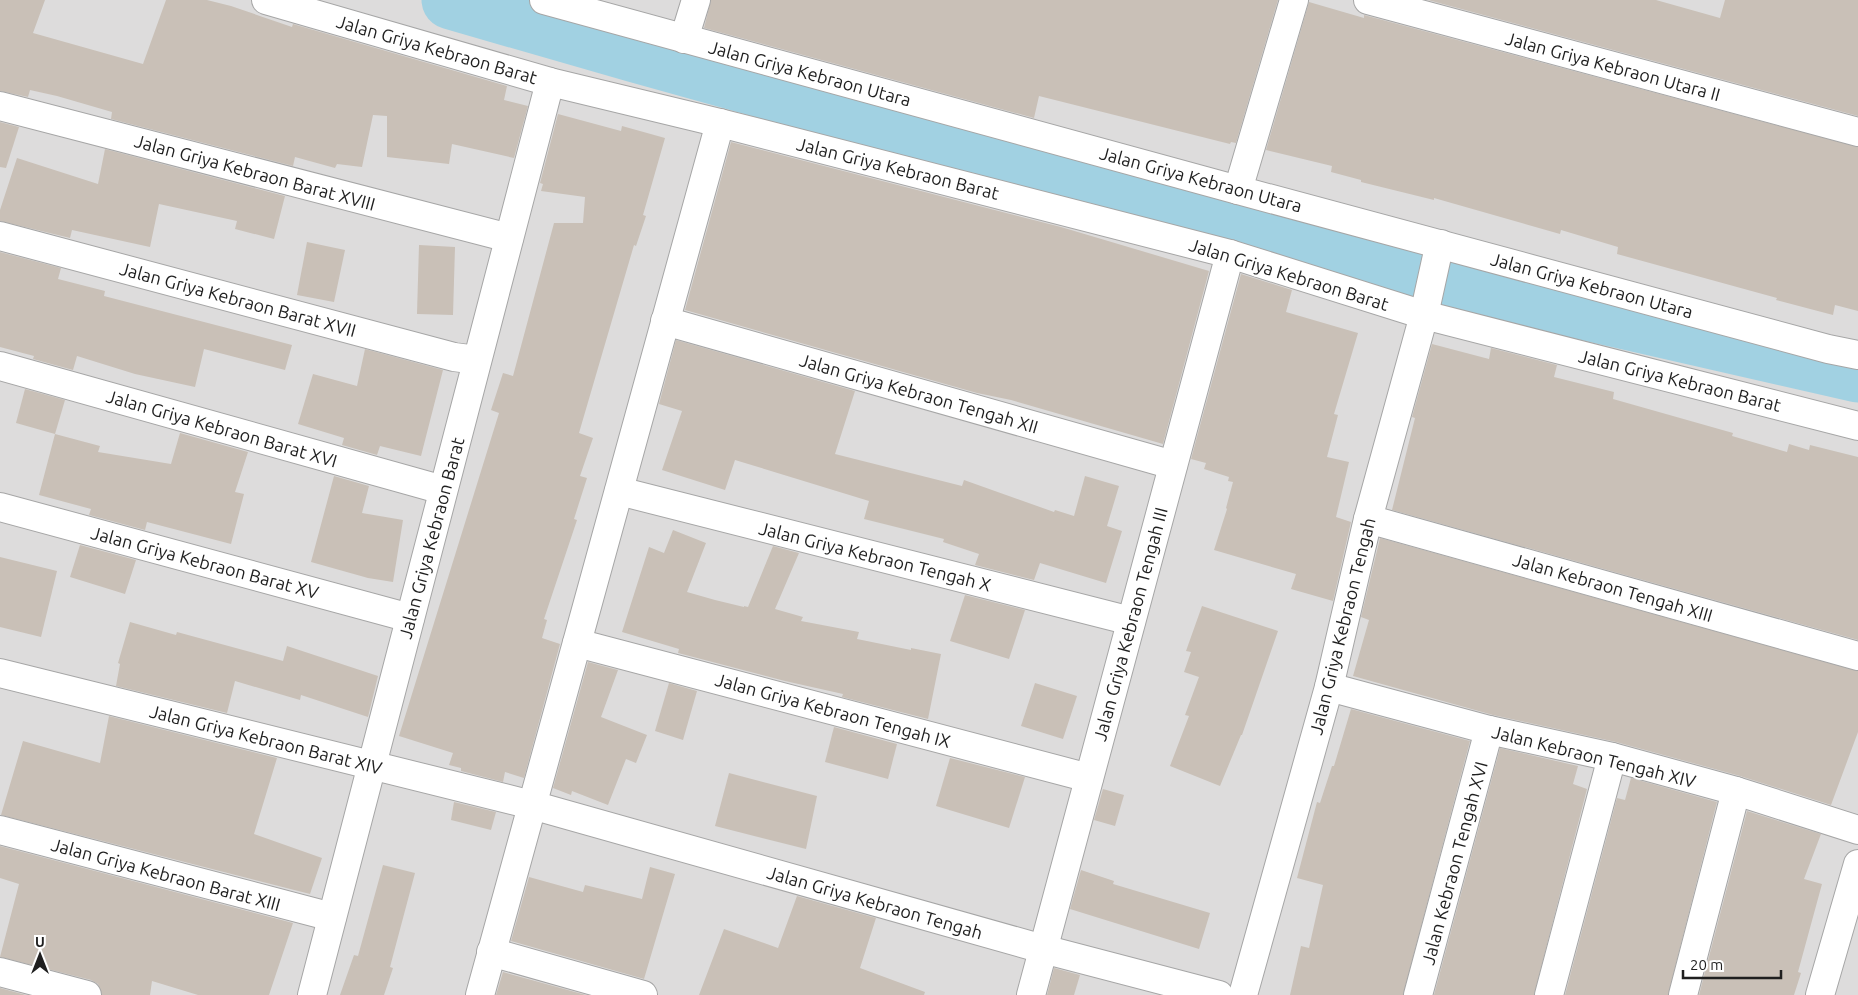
<svg xmlns="http://www.w3.org/2000/svg" width="1858" height="995" font-family="Ubuntu,sans-serif">
<style>
.residential{fill:#dddcdc}
.lines{fill:none;stroke-linecap:round;stroke-linejoin:round}
.river{stroke:#a1d1e2;stroke-width:59}
.building{fill:#c9c0b7}
.minor-casing{stroke:#a6a6a6;stroke-width:30}
.minor{stroke:#fff;stroke-width:28}
.labels{text-anchor:middle;dominant-baseline:central;stroke-width:4;stroke-linejoin:round;paint-order:stroke}
.street-label{font-size:18px;fill:#1f1f1f;stroke:#fff}
</style>
<rect width="100%" height="100%" fill="#f1ede4"/>
<rect class="residential" x="0" y="0" width="1858" height="995"/>
<g class="lines">
<path class="river" d="M451 0 635 53 1459 282 1858 373"/>
</g>
<g class="building">
<path d="M0 0H45L33 33 143 64 166 0H207L231 6 292 27 293 24 507 86 504 100 528 106 514 158 452 144 449 164 387 157V116L373 115 362 167 337 164 335 168 295 157 293 166 111 119 112 112 57 96 30 90 28 97 0 91Z"/>
<path d="M711 0H1278L1236 143 1231 142 1230 144 1039 96 1034 118 704 28Z"/>
<path d="M1428 0H1656L1720 18 1725 0H1858V116Z"/>
<path d="M1309 2 1364 18V15L1858 147V311L1835 305 1833 315 1776 300 1777 298 1617 254 1618 247 1561 230 1560 234 1434 198V200L1361 182V180L1331 172 1332 166 1266 150Z"/>
<path d="M558 114 621 131 622 126 665 138 643 215 646 216 636 246 634 245 579 433 593 438 580 476 587 478 574 519 577 520 544 619 547 620 542 638 560 644 524 778 505 772 503 782 461 771V768L449 765 453 753 399 736 499 413 491 410 503 373 513 376 554 223H583L585 197 541 191 543 184 540 183Z"/>
<path d="M0 122 19 127 6 168 0 167Z"/>
<path d="M731 142 1061 227 1209 271 1163 444 1011 400 977 393 685 310Z"/>
<path d="M105 149 285 196 274 239 235 229 237 221 159 204 150 247 72 230 70 238 0 221V210L17 158 98 184Z"/>
<path d="M307 242 345 250 334 302 297 295Z"/>
<path d="M419 245 455 247 453 315 417 314Z"/>
<path d="M0 252 61 268 58 279 105 291 104 296 292 345 285 370 204 349 195 387 135 374 77 356 73 370 33 359 34 356 0 347Z"/>
<path d="M1241 274 1292 290 1286 312 1358 333 1334 414 1338 415 1327 457 1349 462 1336 517 1351 522 1333 601 1291 589 1296 574 1214 550 1227 509 1226 508 1233 482 1228 481 1229 477 1204 469 1206 463 1191 459Z"/>
<path d="M676 340 855 391 835 454 962 486 964 480 1054 512 1055 510 1074 516 1085 476 1119 486 1107 526 1122 531 1106 583 1040 563 1034 580 975 565 979 554 943 542 944 539 864 519 869 501 735 460 725 490 662 470 682 411 659 404Z"/>
<path d="M1432 344 1489 359 1491 348 1557 365 1554 377 1614 392 1613 399 1733 433 1732 436 1787 452 1789 444 1809 450 1810 445 1858 457V640L1392 510 1415 418 1412 417Z"/>
<path d="M365 349 443 370 421 456 380 446 377 455 342 445 344 438 298 424 313 374 357 386Z"/>
<path d="M25 389 65 400 55 434 16 423Z"/>
<path d="M180 433 248 452 235 492 244 494 231 544 147 522 145 530 89 515 91 509 39 495 55 434 100 446 98 452 171 464Z"/>
<path d="M334 476 369 486 362 513 403 520 393 582 368 578 311 562Z"/>
<path d="M673 530 706 543 687 592 715 600 744 607V606L748 607 773 546 799 553 775 609 803 617 801 621 859 632 857 639 911 650V648L941 654 928 719 842 697 843 694 785 681 678 653 679 649 622 632 649 547 664 553Z"/>
<path d="M1380 538 1858 671V732L1831 805 1740 776 1616 742 1493 715 1353 676 1369 620 1361 617Z"/>
<path d="M80 545 136 560 125 594 70 577Z"/>
<path d="M0 557 57 571 41 637 0 627Z"/>
<path d="M965 595 1025 610 1009 659 950 641Z"/>
<path d="M1202 606 1278 631 1242 735H1241L1220 786 1170 766 1189 716 1185 715 1199 677 1184 672 1191 652 1186 651Z"/>
<path d="M130 622 176 635 177 632 283 661 287 646 378 676 368 717 301 695 300 700 235 681 227 713 116 686 120 664 118 663Z"/>
<path d="M588 662 618 670 601 717 647 735 636 763 626 759 608 805 572 791 571 795 553 788Z"/>
<path d="M669 683 697 691 683 740 655 731Z"/>
<path d="M1035 683 1077 696 1063 739 1021 726Z"/>
<path d="M1351 709 1470 741 1403 995H1290L1301 946 1309 948 1323 885 1297 878 1317 802 1320 803 1332 766H1334Z"/>
<path d="M109 716 277 758 254 834 322 858 310 894 1 815 23 741 100 763Z"/>
<path d="M834 727 897 744 888 779 825 762Z"/>
<path d="M1500 748 1578 766 1573 784 1587 789 1534 995H1434Z"/>
<path d="M950 758 1025 777 1009 828 936 806Z"/>
<path d="M729 773 817 796 806 849 715 826Z"/>
<path d="M1631 778 1717 802 1668 995H1565L1617 798 1625 800Z"/>
<path d="M1103 789 1124 795 1115 826 1094 820Z"/>
<path d="M454 802 496 812 491 830 451 820Z"/>
<path d="M1747 811 1821 834 1804 879 1822 884 1798 972 1801 973 1794 995H1699Z"/>
<path d="M0 846 293 923 269 995H198L152 981 150 995H102L98 984 91 980 0 957 19 884 0 878Z"/>
<path d="M383 865 415 873 390 967 393 968 384 995H340L354 955 358 956Z"/>
<path d="M650 867 675 874 644 979 511 941 529 877 583 892 585 885 642 899Z"/>
<path d="M1081 870 1114 881 1113 884 1210 913 1199 949 1070 909Z"/>
<path d="M797 896 876 918 860 968 925 992 924 995H699L724 929 778 948Z"/>
<path d="M1054 968 1080 975 1074 995H1047Z"/>
<path d="M503 972 586 995H496Z"/>
<path d="M0 988 26 995H0Z"/>
</g>
<g class="lines">
<g class="minor-casing">
<g id="minor">
<path d="M266 0 550 82 720 123 1230 254 1424 315 1858 426"/>
<path d="M544 0 1238 190 1828 349 1858 355"/>
<path d="M1368 0 1858 132"/>
<path d="M684 39 696 0"/>
<path d="M0 106 509 238"/>
<path d="M1238 190 1294 0"/>
<path d="M0 236 454 357 477 360"/>
<path d="M665 321 1173 465"/>
<path d="M0 366 443 490"/>
<path d="M619 491 1131 621"/>
<path d="M0 507 410 618"/>
<path d="M1368 519 1858 656"/>
<path d="M577 643 1089 778"/>
<path d="M0 673 532 805 1043 949 1219 995"/>
<path d="M1329 687 1489 730 1612 757 1736 791 1858 830"/>
<path d="M0 830 332 917"/>
<path d="M491 952 643 995"/>
<path d="M0 972 87 995"/>
<path d="M312 995 550 82"/>
<path d="M480 995 720 123"/>
<path d="M1031 995 1230 254"/>
<path d="M1243 995 1329 687 1368 519 1424 315 1437 256 1441 244"/>
<path d="M1418 995 1489 730"/>
<path d="M1549 995 1612 757"/>
<path d="M1683 995 1736 791"/>
<path d="M1820 995 1858 864"/>
</g>
</g>
<use href="#minor" class="minor"/>
</g>
<g class="labels">
<g class="street-label">
<text transform="translate(437 49) rotate(16)">Jalan Griya Kebraon Barat</text>
<text transform="translate(1613 66) rotate(15)">Jalan Griya Kebraon Utara II</text>
<text transform="translate(810 73) rotate(15)">Jalan Griya Kebraon Utara</text>
<text transform="translate(898 168) rotate(14)">Jalan Griya Kebraon Barat</text>
<text transform="translate(255 172) rotate(15)">Jalan Griya Kebraon Barat XVIII</text>
<text transform="translate(1201 179) rotate(15)">Jalan Griya Kebraon Utara</text>
<text transform="translate(1289 274) rotate(17)">Jalan Griya Kebraon Barat</text>
<text transform="translate(1592 285) rotate(15)">Jalan Griya Kebraon Utara</text>
<text transform="translate(238 299) rotate(15)">Jalan Griya Kebraon Barat XVII</text>
<text transform="translate(1680 380) rotate(14)">Jalan Griya Kebraon Barat</text>
<text transform="translate(919 393) rotate(16)">Jalan Griya Kebraon Tengah XII</text>
<text transform="translate(222 428) rotate(16)">Jalan Griya Kebraon Barat XVI</text>
<text transform="translate(431 538) rotate(-75)">Jalan Griya Kebraon Barat</text>
<text transform="translate(875 556) rotate(14)">Jalan Griya Kebraon Tengah X</text>
<text transform="translate(205 562) rotate(15)">Jalan Griya Kebraon Barat XV</text>
<text transform="translate(1613 587) rotate(16)">Jalan Kebraon Tengah XIII</text>
<text transform="translate(1130 624) rotate(-75)">Jalan Griya Kebraon Tengah III</text>
<text transform="translate(1342 626) rotate(-76)">Jalan Griya Kebraon Tengah</text>
<text transform="translate(833 710) rotate(15)">Jalan Griya Kebraon Tengah IX</text>
<text transform="translate(266 739) rotate(14)">Jalan Griya Kebraon Barat XIV</text>
<text transform="translate(1594 756) rotate(14)">Jalan Kebraon Tengah XIV</text>
<text transform="translate(1454 863) rotate(-75)">Jalan Kebraon Tengah XVI</text>
<text transform="translate(166 874) rotate(15)">Jalan Griya Kebraon Barat XIII</text>
<text transform="translate(875 902) rotate(16)">Jalan Griya Kebraon Tengah</text>
</g>
</g>
<g transform="translate(40 955)" stroke="#ffffff" stroke-width="4" paint-order="stroke">
<path d="M0-4L9 19L0 12L-9 19Z" fill="#1f1f1f"/>
<text y="-8" font-size="14" font-weight="bold" text-anchor="middle" fill="#1f1f1f">U</text>
</g>
<path d="M1683 970v8h98v-8" fill="none" stroke="#1f1f1f" stroke-width="2.5"/>
<text x="1690" y="970" font-size="15" fill="#1f1f1f" stroke="#ffffff" stroke-width="4" paint-order="stroke">20 m</text>
</svg>
